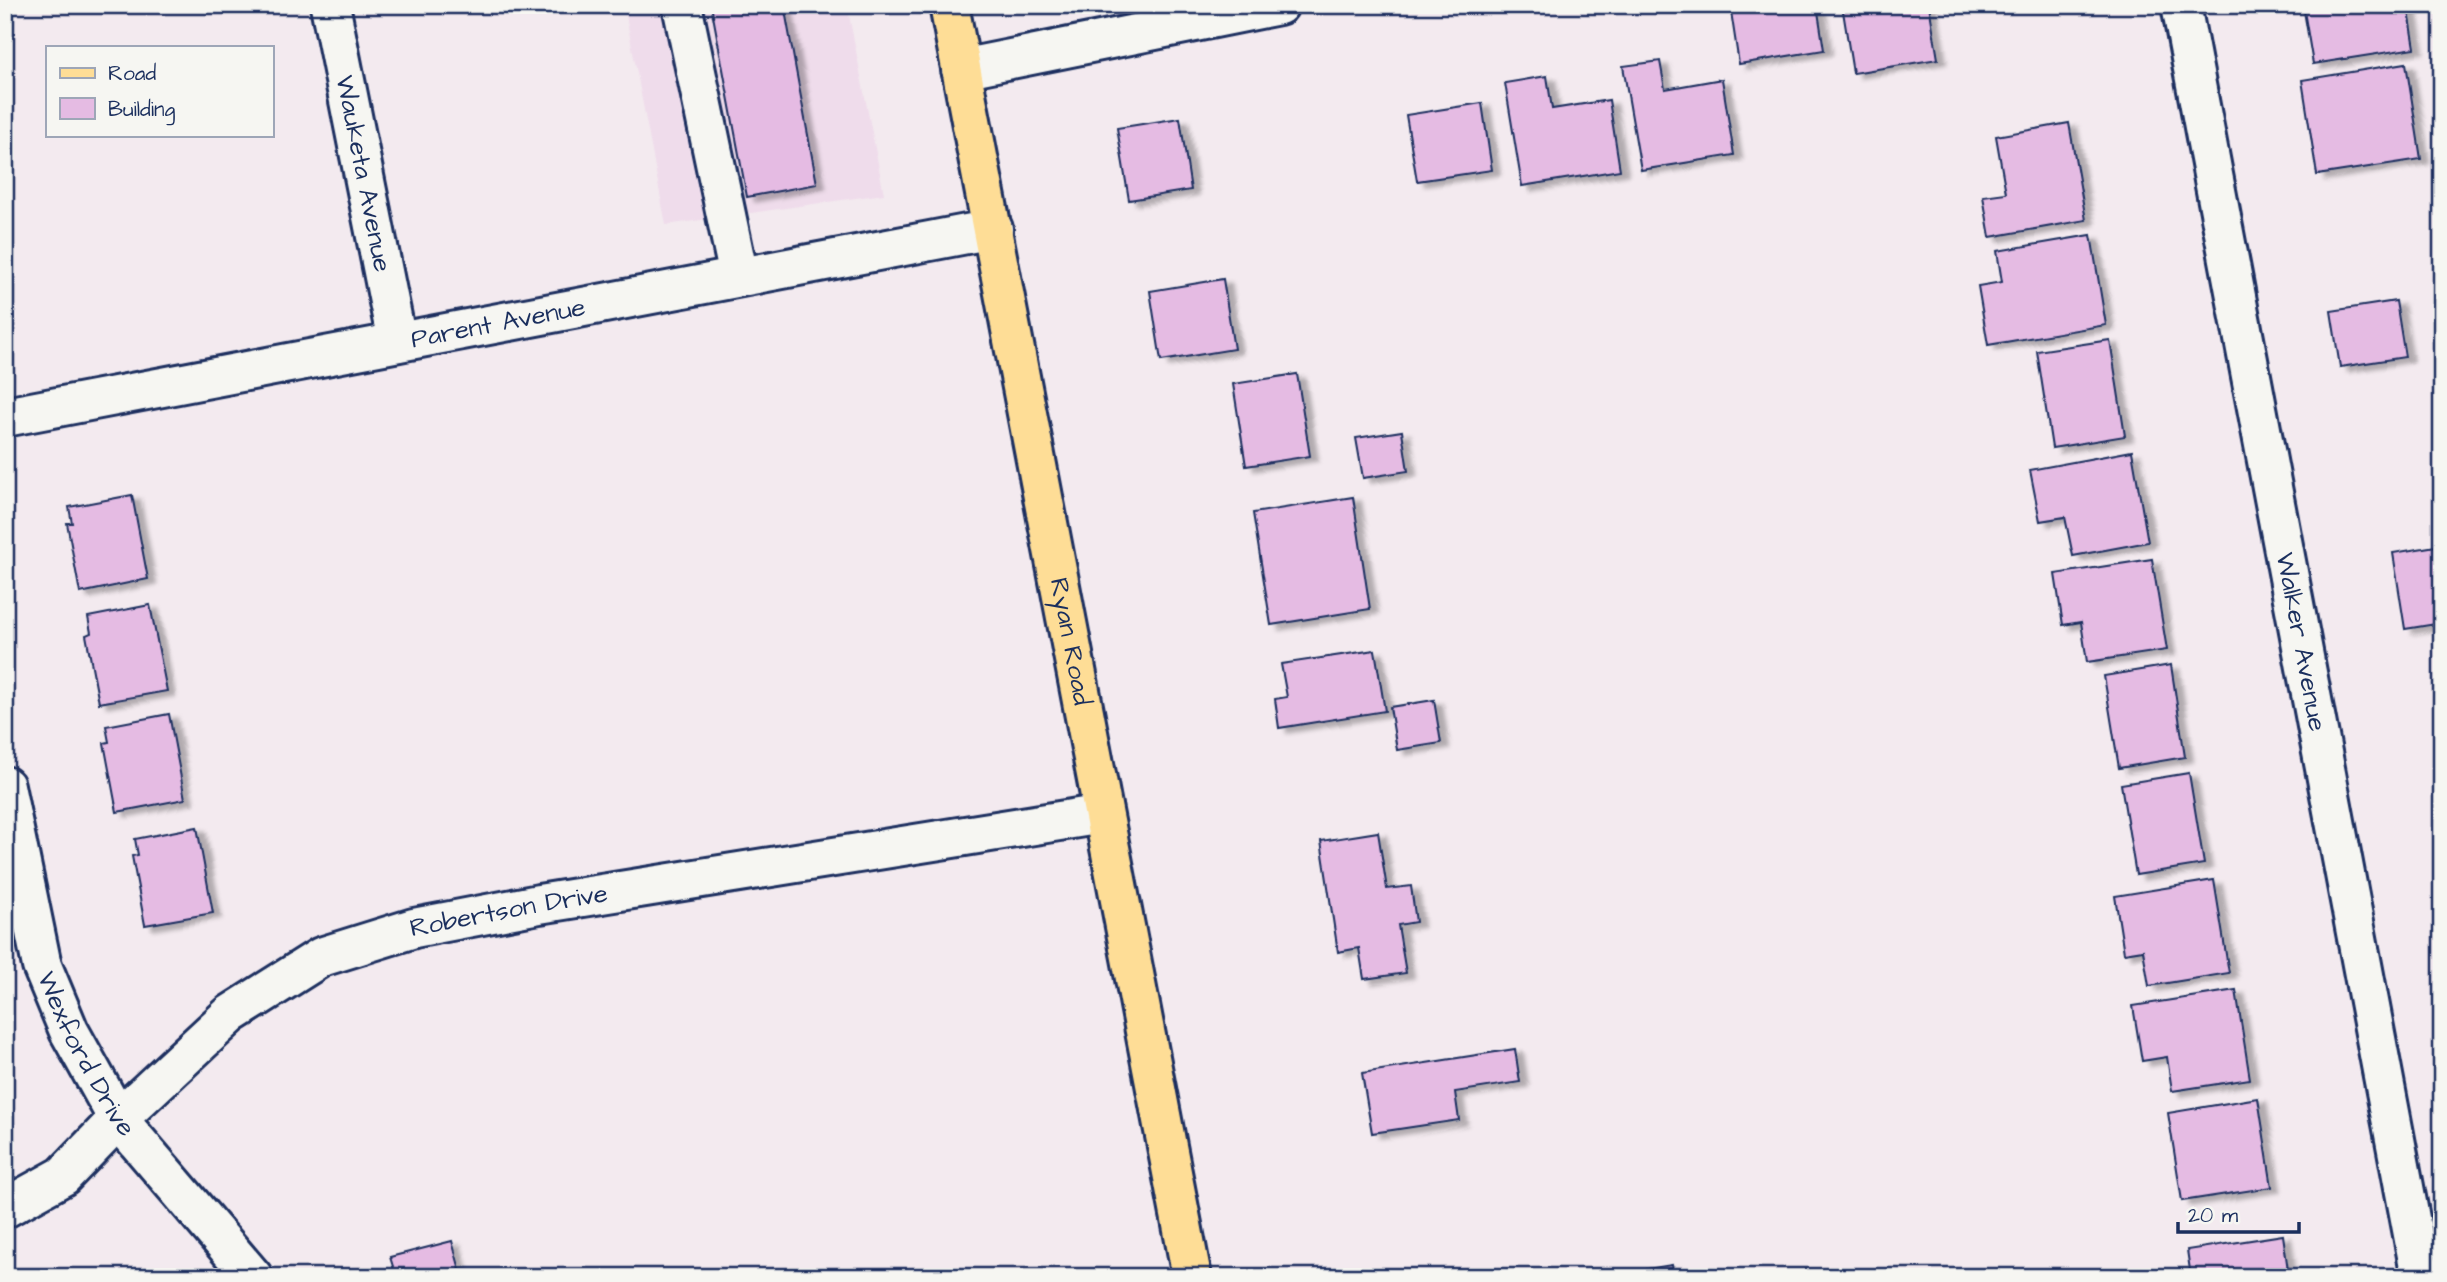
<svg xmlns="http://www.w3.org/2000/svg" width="2447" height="1282" font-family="'Architects Daughter',sans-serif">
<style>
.built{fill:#efdceb}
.building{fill:#e5bbe3;stroke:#1b2f5e;stroke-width:2;filter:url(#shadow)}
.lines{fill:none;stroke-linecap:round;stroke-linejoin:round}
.minor-casing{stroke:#1b2f5e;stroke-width:44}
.major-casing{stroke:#1b2f5e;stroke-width:44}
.minor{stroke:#f6f6f2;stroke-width:38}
.major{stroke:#fedd96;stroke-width:38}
.labels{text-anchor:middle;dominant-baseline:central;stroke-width:5;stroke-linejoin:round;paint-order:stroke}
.street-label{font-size:26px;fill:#1b2f5e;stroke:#f6f6f2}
</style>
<defs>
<filter id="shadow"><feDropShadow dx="8" dy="4.5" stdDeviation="2" flood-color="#0004"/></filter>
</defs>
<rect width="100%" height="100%" fill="#f3eaef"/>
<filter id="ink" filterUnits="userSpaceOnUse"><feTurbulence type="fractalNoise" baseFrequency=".0143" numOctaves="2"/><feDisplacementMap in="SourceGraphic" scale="14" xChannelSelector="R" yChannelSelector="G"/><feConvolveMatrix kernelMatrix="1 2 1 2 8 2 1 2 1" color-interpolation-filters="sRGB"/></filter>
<g filter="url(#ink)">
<path class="built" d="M624 5H847L884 194 666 225Z"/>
<g class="building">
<path d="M711 5H784L817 184 747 197Z"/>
<path d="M1730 5H1817L1824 50 1739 64Z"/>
<path d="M1842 5H1929L1938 59 1853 73Z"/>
<path d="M2303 5H2408L2415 48 2313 64Z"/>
<path d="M1660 61 1665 89 1722 79 1734 155 1641 170 1623 66Z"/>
<path d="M2406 63 2421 159 2317 175 2302 80Z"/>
<path d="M1547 76 1552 109 1609 100 1620 170 1522 186 1505 83Z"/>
<path d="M1482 103 1492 170 1417 181 1406 115Z"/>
<path d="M1180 118 1191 190 1129 200 1117 128Z"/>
<path d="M2069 123 2086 220 1990 237 1983 196 2006 193 1996 136Z"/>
<path d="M2091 235 2106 325 1988 345 1978 286 2002 282 1997 251Z"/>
<path d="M1223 279 1234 349 1161 361 1150 291Z"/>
<path d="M2396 301 2405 357 2340 367 2331 311Z"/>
<path d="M2110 340 2125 436 2052 448 2037 351Z"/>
<path d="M1297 374 1310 456 1246 466 1233 384Z"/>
<path d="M1402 431 1408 471 1363 478 1356 438Z"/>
<path d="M2132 451 2148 542 2073 556 2065 517 2040 521 2030 470Z"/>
<path d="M132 495 148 579 80 593 67 523H72L69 507Z"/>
<path d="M1353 497 1370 609 1271 625 1253 513Z"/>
<path d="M2442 545V623L2405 629 2393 553Z"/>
<path d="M2152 559 2167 650 2087 662 2081 622 2063 625 2055 574Z"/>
<path d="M150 605 167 691 99 703 86 635 91 633 88 617Z"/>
<path d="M1375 650 1385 711 1279 728 1275 699 1287 697 1281 664Z"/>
<path d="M2171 665 2185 757 2119 768 2104 676Z"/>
<path d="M1434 700 1441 743 1397 750 1390 707Z"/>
<path d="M169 714 185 799 117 812 104 743 109 742 106 726Z"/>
<path d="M2189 773 2204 864 2136 875 2121 784Z"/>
<path d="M197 827 213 913 145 925 132 856 138 855 135 839Z"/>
<path d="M1378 832 1387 889 1411 886 1416 922 1398 925 1406 973 1364 979 1359 948 1338 952 1321 841Z"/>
<path d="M2214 880 2229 973 2149 986 2143 950 2124 953 2115 896Z"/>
<path d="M2236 990 2250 1079 2172 1091 2167 1057 2142 1061 2133 1006Z"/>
<path d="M1515 1049 1520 1082 1455 1092 1459 1120 1372 1133 1362 1073Z"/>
<path d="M2258 1098 2272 1187 2182 1201 2168 1113Z"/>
<path d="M2283 1235 2289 1277H2191L2187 1250Z"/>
<path d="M452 1241 462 1277H390V1274L395 1273 390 1257Z"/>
<path d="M1672 1265 1674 1277H1648L1647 1269Z"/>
</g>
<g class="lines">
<g class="minor-casing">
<g id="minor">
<path id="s1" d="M330 5 397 342"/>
<path d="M682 5 739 277"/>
<path id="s2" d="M2181 5 2421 1277"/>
<path d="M961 69 1279 5"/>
<path id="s3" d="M5 417 993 229"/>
<path id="s4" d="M5 786 42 966 69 1031 118 1119 253 1277"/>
<path id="s5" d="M5 1208 63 1176 118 1119 231 1014 321 957 414 928 539 904 1103 814"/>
</g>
</g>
<g class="major-casing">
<g id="major">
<path id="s6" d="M949 5 1192 1277"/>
</g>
</g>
<use href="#minor" class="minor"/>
<use href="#major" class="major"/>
</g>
</g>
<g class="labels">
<g class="street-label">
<text stroke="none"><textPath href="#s1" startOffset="172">Wauketa Avenue</textPath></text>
<text stroke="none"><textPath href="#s3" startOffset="502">Parent Avenue</textPath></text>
<text stroke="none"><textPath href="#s6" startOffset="648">Ryan Road</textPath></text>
<text stroke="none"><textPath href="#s2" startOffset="648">Walker Avenue</textPath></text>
<text stroke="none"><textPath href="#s5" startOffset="600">Robertson Drive</textPath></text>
<text stroke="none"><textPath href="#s4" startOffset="282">Wexford Drive</textPath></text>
</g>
</g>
<rect width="2447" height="1282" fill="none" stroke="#f6f6f2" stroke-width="28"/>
<rect x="14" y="14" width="2419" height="1254" fill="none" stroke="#1b2f5e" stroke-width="2.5" filter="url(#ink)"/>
<rect x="46" y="46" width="228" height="91" fill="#f6f6f2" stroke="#9ea6b7" stroke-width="2"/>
<rect x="60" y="68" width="35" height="10" fill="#fedd96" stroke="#9ea6b7" stroke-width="2"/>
<text x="108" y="80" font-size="21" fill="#1b2f5e">Road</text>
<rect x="60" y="98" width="35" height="21" fill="#e5bbe3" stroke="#9ea6b7" stroke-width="2"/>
<text x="108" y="116" font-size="21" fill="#1b2f5e">Building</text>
<path d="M2178 1222v10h121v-10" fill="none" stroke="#1b2f5e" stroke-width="3.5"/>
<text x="2188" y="1222" font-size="21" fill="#1b2f5e" stroke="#f6f6f2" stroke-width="5" paint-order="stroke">20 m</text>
</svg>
